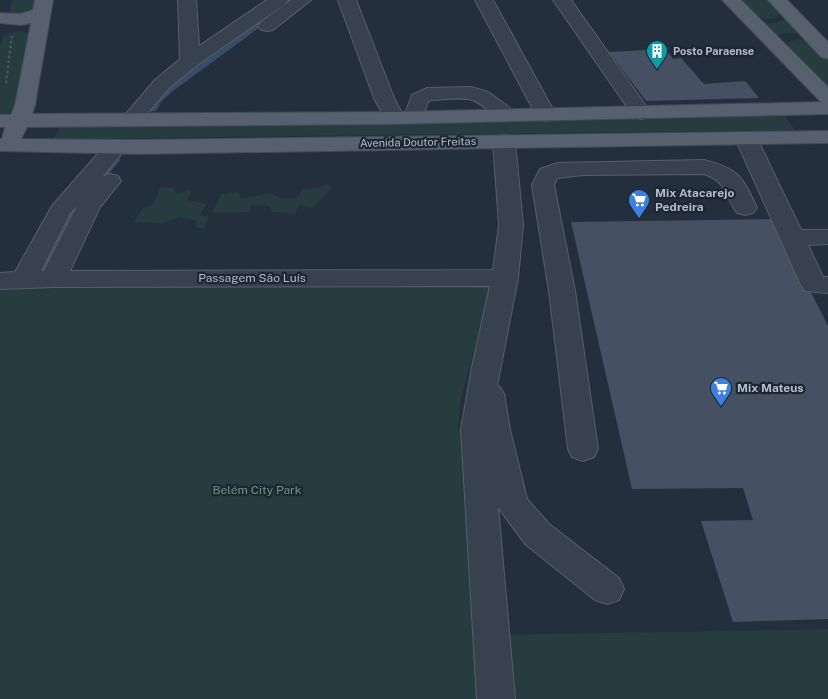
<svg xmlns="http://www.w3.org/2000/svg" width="828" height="699" font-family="'Public Sans',sans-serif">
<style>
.green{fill:#263c3f}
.water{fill:#394c67}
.building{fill:#455162}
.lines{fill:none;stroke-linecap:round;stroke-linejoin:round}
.minor-casing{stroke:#565f6c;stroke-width:2}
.major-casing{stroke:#414a57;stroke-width:2}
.path{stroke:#44595c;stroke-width:2.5;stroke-dasharray:2.5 2.5;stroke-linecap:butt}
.minor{fill:#38414e;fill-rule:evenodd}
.major{fill:#56606e;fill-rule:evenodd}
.labels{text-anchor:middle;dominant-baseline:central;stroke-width:4.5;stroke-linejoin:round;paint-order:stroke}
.far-poi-label{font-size:11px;font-weight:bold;fill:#b4bcc9;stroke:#1d2633;text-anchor:start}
.far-street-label{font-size:11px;fill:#b4bcc9;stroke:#1d2633}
.poi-label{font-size:12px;font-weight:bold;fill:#b4bcc9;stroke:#1d2633;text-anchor:start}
.street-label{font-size:12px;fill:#b4bcc9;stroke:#1d2633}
.park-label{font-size:12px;fill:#6b9a76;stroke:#1d2633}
</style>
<rect width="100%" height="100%" fill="#242f3e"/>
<g class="green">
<path d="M12 0H39L35 13 12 16 10 12Z"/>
<path d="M735 0H770L779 9 780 15C763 26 747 10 735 0Z"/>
<path d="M788 17 800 34 782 33 774 40 755 20C767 23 778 26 788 17Z"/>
<path d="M20 31 35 35 13 115 0 116V50L2 38 8 34Z"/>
<path d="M798 39 807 41 828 59V88L786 46 789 42Z"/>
<path d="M782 112 795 130 53 139 62 124Z"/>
<path d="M327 184 332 188 312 208 299 205 295 214 272 212 270 206 252 205 249 212 212 213 221 194 239 192 240 199 270 193 280 198H297L303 189 317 188Z"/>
<path d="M161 187 174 188 177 193 191 190 188 200 206 204 200 215 209 217 204 229 196 227V221L180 217 160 224 147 222 133 223 143 208 153 204Z"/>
<path d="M493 278 460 403 458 429H486L501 635 828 629V699H0V284Z"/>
</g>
<g class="water">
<path d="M286 0H297L173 91 161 102 156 111 143 112 159 92Z"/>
<path d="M112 158 121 159 76 214 51 275H38L65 214Z"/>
</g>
<g class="building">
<path d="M666 49 673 59 681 58 704 84 745 81 759 98 646 101 609 52Z"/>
<path d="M774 219 828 326V619L733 622 701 521 753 520 743 488 632 489 571 222Z"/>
</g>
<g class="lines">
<g class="minor-casing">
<g id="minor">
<path d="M178 0H196L199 46 267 0H288L285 4 197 65 169 88 139 123 132 125 125 123 122 119 125 115 155 80 180 59Z"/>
<path d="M291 0H311L273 30 267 31 261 30 258 26 261 22Z"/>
<path d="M338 0H356L394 98 404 117 412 95 427 88 471 87 478 89 488 92 514 111 517 115 514 119C495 124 488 105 472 100 461 96 443 100 431 100L428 102 421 121 414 123 407 121 404 118 401 122 394 124 387 122 374 98Z"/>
<path d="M475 0H493L556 115 553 119 546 121 539 119 536 115Z"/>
<path d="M553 0H571L651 113 648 117 641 119 634 117Z"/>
<path d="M746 132 754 133 757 138 801 230H828V244L808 245 823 277H828V293L805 291 801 285 735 138 738 133Z"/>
<path d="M504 135 512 136 515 141 523 225 518 278 497 386 500 387 504 394 510 430 527 499 549 524 619 578 624 589 619 600 607 604 595 600 525 544 498 507 515 699H477L461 429 472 367 490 286 53 287 0 289V273L15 272 52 206 109 141 117 140 125 141 128 146 103 176 110 174 118 176 121 181 100 207 70 271 493 270 499 225 493 141 496 136ZM77 206 44 271H41L70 213Z"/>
<path d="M704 160C739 169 742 176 757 208L753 213 745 215 737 213C725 195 727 182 704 174L583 175 557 178 554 185 575 291 598 449 594 457 583 461 572 457 568 449 549 291 532 185 540 169 558 163Z"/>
</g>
</g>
<g class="major-casing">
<g id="major">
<path d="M35 0H53L35 105 32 114 394 112 821 102 722 0H741L828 87V114L394 124 27 127 21 139 138 140 828 131V143L138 154 0 151V139H2L5 127H0V115H11L15 105 31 23 21 25 0 23V13L20 14 33 10Z"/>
<path d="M768 0H787L828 42V59L821 57Z"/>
</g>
</g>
<path class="path" d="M6 83 12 35"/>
<use href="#minor" class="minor"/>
<use href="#major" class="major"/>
</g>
<defs>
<g id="building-pin" transform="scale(1.125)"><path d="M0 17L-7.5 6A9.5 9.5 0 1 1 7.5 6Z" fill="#0f9aa8" stroke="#1d2633"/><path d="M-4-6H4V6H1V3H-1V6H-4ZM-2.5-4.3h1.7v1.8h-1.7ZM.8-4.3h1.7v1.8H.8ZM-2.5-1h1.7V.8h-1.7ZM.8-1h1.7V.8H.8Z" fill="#fff"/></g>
<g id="supermarket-pin" transform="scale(1.125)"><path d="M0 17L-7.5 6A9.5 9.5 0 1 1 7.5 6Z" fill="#3f7fe0" stroke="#1d2633"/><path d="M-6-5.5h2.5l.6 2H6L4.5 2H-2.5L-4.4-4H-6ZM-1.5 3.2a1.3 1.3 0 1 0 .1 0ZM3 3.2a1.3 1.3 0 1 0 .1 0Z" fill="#fff"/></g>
</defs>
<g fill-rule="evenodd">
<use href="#building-pin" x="657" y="51"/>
<use href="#supermarket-pin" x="639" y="200"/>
<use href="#supermarket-pin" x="721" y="388"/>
</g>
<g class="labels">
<g class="far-poi-label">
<text x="673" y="51">Posto Paraense</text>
</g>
<g class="far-street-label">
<text transform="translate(418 142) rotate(-1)">Avenida Doutor Freitas</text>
</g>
<g class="poi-label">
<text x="655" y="193">Mix Atacarejo<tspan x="655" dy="14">Pedreira</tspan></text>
<text x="737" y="388">Mix Mateus</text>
</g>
<g class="street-label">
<text x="252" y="278">Passagem São Luís</text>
</g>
<g class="park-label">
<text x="257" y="490">Belém City Park</text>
</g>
</g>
</svg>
